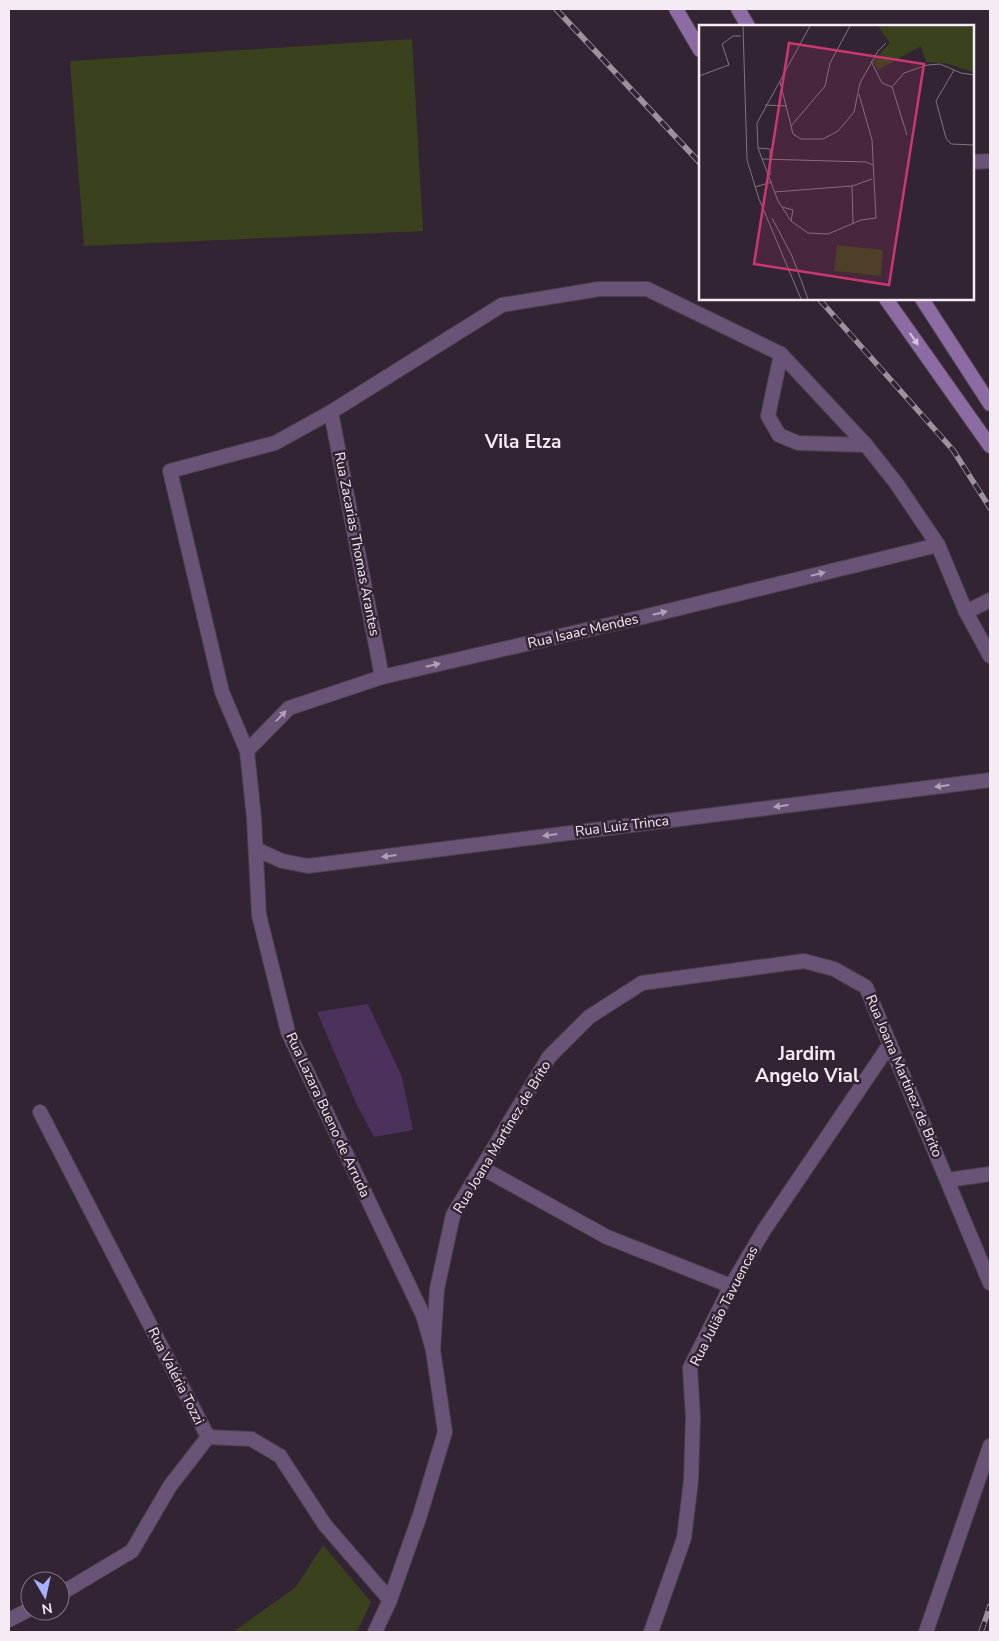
<svg xmlns="http://www.w3.org/2000/svg" width="999" height="1641" font-family="'Nunito Sans',sans-serif">
<style>
.green{fill:#39421c}
.building{fill:#4b315b}
.lines{fill:none;stroke-linecap:round;stroke-linejoin:round}
.service-casing{stroke:#4d404d;stroke-width:16}
.minor-casing{stroke:#4d404d;stroke-width:16}
.secondary-casing{stroke:#4d404d;stroke-width:16}
.service{stroke:#695477;stroke-width:14}
.minor{stroke:#695477;stroke-width:14}
.secondary{stroke:#8d6ba3;stroke-width:14}
.rail-casing{stroke:#9e929e;stroke-width:5.5}
.rail{stroke:#322432;stroke-width:4;stroke-dasharray:11;stroke-linecap:butt}
.oneway{fill:#d6c5dc}
.oneway2{fill:#afa0b6}
.labels{text-anchor:middle;dominant-baseline:central;stroke-width:5;stroke-linejoin:round;paint-order:stroke}
.street-label{font-size:14px;fill:#f5ebf5;stroke:#322432}
.district-label{font-size:19px;font-weight:bold;fill:#f5ebf5;stroke:#322432}
.inset-road{fill:none;stroke:#807480;stroke-width:1}
.view{fill:#ca3872;fill-opacity:0.15;stroke:#ca3872;stroke-width:2.5}
.inset-edge{fill:none;stroke:#f5ebf5;stroke-width:2.5}
</style>
<rect width="100%" height="100%" fill="#322432"/>
<g class="green">
<path d="M412 39 423 231 84 246 70 61Z"/>
<path d="M323 1545 371 1602 357 1632H233L296 1587Z"/>
</g>
<path class="building" d="M368 1004 402 1077 413 1130 374 1137 356 1103 317 1012Z"/>
<g class="lines">
<g class="service-casing">
<g id="service">
<path d="M973 162 990 161"/>
<path d="M482 1168 607 1237 731 1286"/>
</g>
</g>
<g class="minor-casing">
<g id="minor">
<path d="M781 354 768 416 779 435 798 443 866 445"/>
<path d="M331 412 382 677"/>
<path d="M966 612 990 600"/>
<path d="M247 751 289 708 382 677 647 616 938 545"/>
<path d="M256 849 282 861 308 866 990 780"/>
<path d="M40 1112 208 1437"/>
<path d="M947 1180 990 1174"/>
<path d="M433 1350 423 1315 288 1032 259 915 254 818 247 751 222 692 170 471 275 443 331 412 502 305 599 289H647L781 354 866 445 896 483 938 545 966 612 990 656"/>
<path d="M208 1437 251 1439 280 1456 325 1525 390 1600"/>
<path d="M60 1594 132 1551 170 1486 208 1437"/>
<path d="M9 1620 30 1609"/>
<path d="M375 1632 390 1600 420 1515 445 1432 433 1350 437 1289 453 1215 549 1057 589 1017 642 983 804 961 834 969 866 987 990 1283"/>
<path d="M651 1632 684 1538 691 1481 693 1417 690 1368 731 1286 764 1230 890 1044"/>
<path d="M926 1632 990 1446"/>
</g>
</g>
<g class="secondary-casing">
<g id="secondary">
<path d="M676 9 700 50"/>
<path d="M738 9 748 26"/>
<path d="M886 299 990 446"/>
<path d="M922 299 990 404"/>
</g>
</g>
<use href="#service" class="service"/>
<use href="#minor" class="minor"/>
<use href="#secondary" class="secondary"/>
<g class="rail-casing">
<g id="rail">
<path d="M556 9 700 163"/>
<path d="M819 299 953 450 990 508"/>
<path d="M981 1632 990 1606"/>
</g>
</g>
<use href="#rail" class="rail"/>
</g>
<defs><path id="oneway-solid" d="M-6-.8H1V-3.2L6.5 0L1 3.2V.8H-6Z" transform="scale(1.25)"/></defs>
<use class="oneway" href="#oneway-solid" transform="translate(914 339) rotate(55)"/>
<g class="oneway2">
<use href="#oneway-solid" transform="translate(818 574) rotate(-14)"/>
<use href="#oneway-solid" transform="translate(660 613) rotate(-14)"/>
<use href="#oneway-solid" transform="translate(433 665) rotate(-13)"/>
<use href="#oneway-solid" transform="translate(281 716) rotate(-46)"/>
<use href="#oneway-solid" transform="translate(942 786) rotate(173)"/>
<use href="#oneway-solid" transform="translate(781 806) rotate(173)"/>
<use href="#oneway-solid" transform="translate(550 835) rotate(173)"/>
<use href="#oneway-solid" transform="translate(389 856) rotate(173)"/>
</g>
<g class="labels">
<g class="street-label">
<text transform="translate(357 544) rotate(79)">Rua Zacarias Thomas Arantes</text>
<text transform="translate(583 631) rotate(-13)">Rua Isaac Mendes</text>
<text transform="translate(622 826) rotate(-7)">Rua Luiz Trinca</text>
<text transform="translate(904 1076) rotate(67)">Rua Joana Martinez de Brito</text>
<text transform="translate(328 1115) rotate(65)">Rua Lazara Bueno de Arruda</text>
<text transform="translate(502 1137) rotate(-59)">Rua Joana Martinez de Brito</text>
<text transform="translate(724 1306) rotate(-63)">Rua Julião Tavuencas</text>
<text transform="translate(176 1376) rotate(63)">Rua Valéria Tozzi</text>
</g>
<g class="district-label">
<text x="523" y="442">Vila Elza</text>
<text x="807" y="1054">Jardim<tspan x="807" dy="22">Angelo Vial</tspan></text>
</g>
</g>
<g transform="translate(699 25)">
<rect width="275" height="275" fill="#322432"/>
<path d="M179 1H275V47L246 38 227 37 222 21 179 45 174 36 191 18ZM138 220 184 225 182 251 135 246Z" fill="#39421c"/>
<path class="inset-road" d="M44 1 48 135 60 174 102 274M111 1 58 98 59 123 79 176 92 196 109 208 129 209 162 195 177 193 173 115 160 69M172 36 183 58 193 62M255 45 237 76 247 113 252 119 275 120M0 51 30 40 23 19 34 11H42M81 57 94 109 102 114H124L139 106 155 87 161 58 179 26 187 18M193 62 205 48 228 40 241 39 262 48 275 50M193 62 208 110M66 80 88 81M92 101 126 61 131 38 151 1M59 123 71 124V150M63 134 167 137 174 140M153 161 154 198M56 162 73 157M75 167 153 161 173 154M83 182 94 185 92 196M73 193 93 231 109 274"/>
<path class="view" d="M90 18 225 39 190 260 55 239Z"/>
<rect width="275" height="275" class="inset-edge"/>
</g>
<rect width="999" height="1641" fill="none" stroke="#f5ebf5" stroke-width="20"/>
<g transform="translate(45 1596) rotate(171)"><circle r="24" fill="#322432" stroke="#807480"/>
<path d="M0-4L9 19L0 12L-9 19Z" fill="#a8b0fc"/>
<text y="-8" font-size="14" font-weight="bold" text-anchor="middle" fill="#f5ebf5">N</text>
</g>
</svg>
